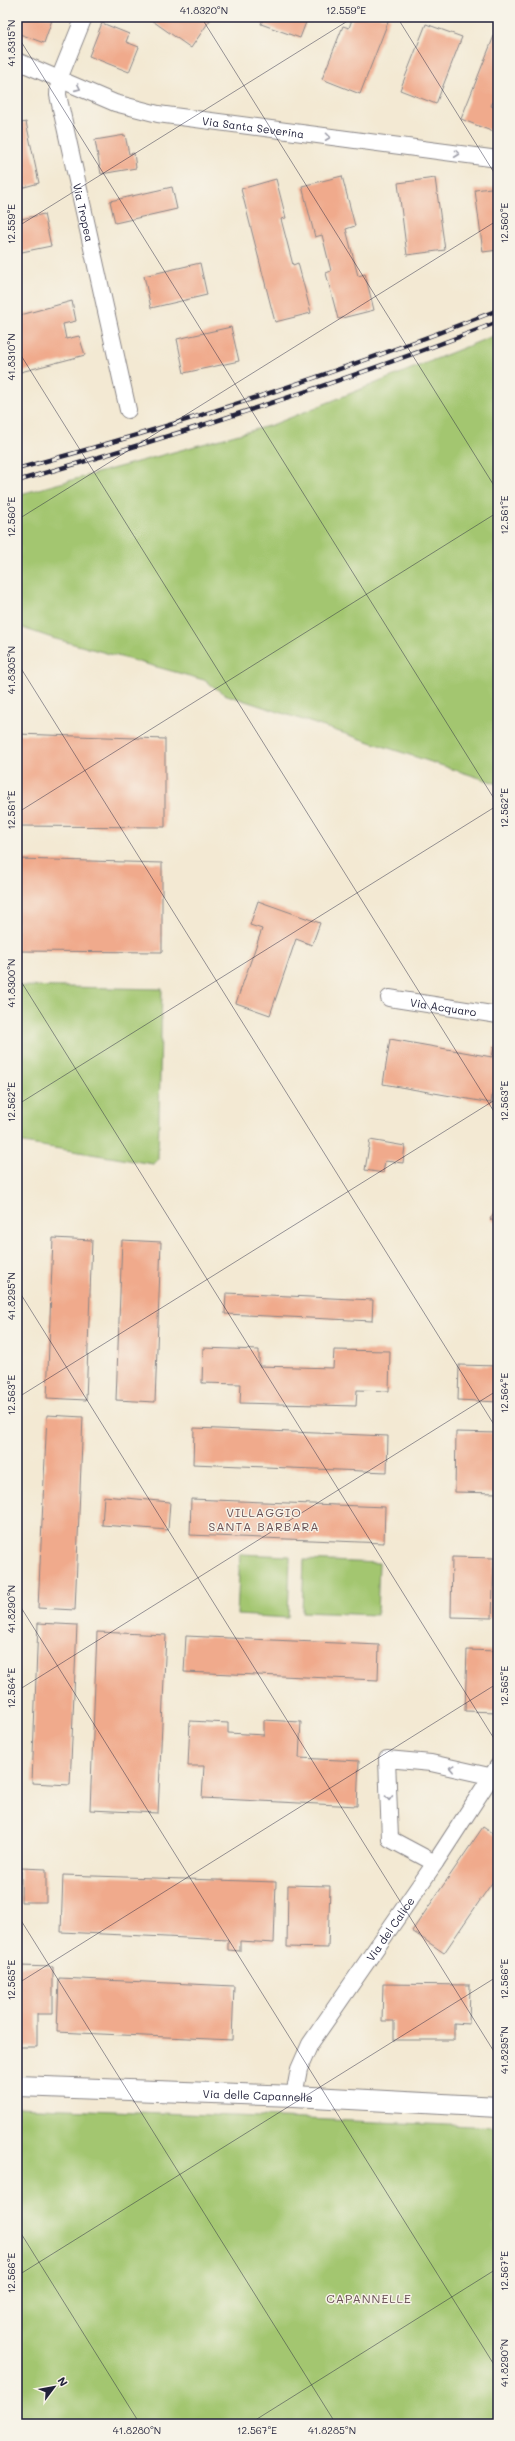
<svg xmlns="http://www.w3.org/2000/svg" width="515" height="2441" font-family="Mali,sans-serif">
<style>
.green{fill:#a3c670;stroke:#627456}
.building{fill:#f0aa8c}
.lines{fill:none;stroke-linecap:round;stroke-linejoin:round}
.minor-casing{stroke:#8a8687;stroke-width:18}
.tertiary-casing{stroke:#8a8687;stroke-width:22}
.minor{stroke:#fff;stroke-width:16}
.tertiary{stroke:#fff;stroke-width:20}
.rail-casing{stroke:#22223b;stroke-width:4.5}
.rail{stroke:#f7f3e8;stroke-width:3;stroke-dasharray:9;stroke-linecap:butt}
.oneway{stroke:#9c9ca7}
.ticks{fill:none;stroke:#22223b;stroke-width:1;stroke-opacity:0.45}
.labels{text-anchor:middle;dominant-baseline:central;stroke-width:3;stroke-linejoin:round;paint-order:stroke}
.street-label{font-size:11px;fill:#22223b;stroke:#f7f3e8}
.neighbourhood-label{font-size:12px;letter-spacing:1px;fill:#6a5257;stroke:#f7f3e8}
.neatline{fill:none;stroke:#22223b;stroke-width:1.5}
.ticks-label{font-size:10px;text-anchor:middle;fill:#22223b}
</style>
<rect width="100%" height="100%" fill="#f7f3e8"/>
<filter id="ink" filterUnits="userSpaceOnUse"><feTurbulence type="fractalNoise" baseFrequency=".025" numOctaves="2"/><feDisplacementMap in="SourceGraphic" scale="8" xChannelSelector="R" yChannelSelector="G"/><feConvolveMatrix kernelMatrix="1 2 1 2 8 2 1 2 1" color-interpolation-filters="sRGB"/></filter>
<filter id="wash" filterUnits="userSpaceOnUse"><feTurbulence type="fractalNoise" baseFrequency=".012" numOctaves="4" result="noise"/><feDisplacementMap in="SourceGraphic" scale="16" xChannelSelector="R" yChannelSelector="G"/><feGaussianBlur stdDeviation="0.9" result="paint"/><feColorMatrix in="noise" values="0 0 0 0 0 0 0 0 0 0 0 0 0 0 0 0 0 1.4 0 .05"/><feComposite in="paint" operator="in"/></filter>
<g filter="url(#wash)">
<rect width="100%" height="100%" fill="#f3e9d3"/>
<g class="green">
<path d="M498 334V784L224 694 204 680 52 638 17 626V495L272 425Z"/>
<path d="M17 986 162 989 158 1160 153 1164 17 1142Z"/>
<path d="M240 1554 290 1556 288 1618 237 1615Z"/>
<path d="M304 1560 379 1563 377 1615 302 1612Z"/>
<path d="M17 2107 498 2127V2424H17Z"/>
</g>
<g id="blocks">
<g class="building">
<path d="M17 17H53L44 43 17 33Z"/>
<path d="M147 17H212L191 48Z"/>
<path d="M264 17H308L300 38 261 24Z"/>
<path d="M353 17H390L360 94 322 79 343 26 349 28Z"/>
<path d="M102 23 129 34 126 42 139 47 129 72 89 56Z"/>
<path d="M426 24 462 37 436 104 400 90Z"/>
<path d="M496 31 498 89 491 106 498 109 496 133 461 119Z"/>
<path d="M26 122 39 183 17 189V124Z"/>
<path d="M125 135 129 154 134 153 136 168 101 174 95 140Z"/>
<path d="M342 176 355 226 346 229 358 276 365 274 374 310 338 319 326 273 331 271 322 235 315 237 302 186Z"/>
<path d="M435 178 445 250 407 255 398 183Z"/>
<path d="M276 179 286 218 281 219 293 265 298 263 311 313 275 322 241 189Z"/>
<path d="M172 187 177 209 115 223 110 201Z"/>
<path d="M498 187V250L483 252 475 190Z"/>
<path d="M44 214 51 246 17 253V220Z"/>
<path d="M200 263 207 295 151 308 144 276Z"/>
<path d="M72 301 76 321 63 324 66 339 79 336 85 355 17 373V316Z"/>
<path d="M231 327 239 361 184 373 177 339Z"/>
<path d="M17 734 165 739V827L17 826Z"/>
<path d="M17 859 162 863V952L17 951Z"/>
<path d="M258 901 320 923 312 945 296 939 270 1015 236 1003 262 929 250 925Z"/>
<path d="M390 1039 492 1057 494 1047 498 1048V1091L493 1090 491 1103 383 1084Z"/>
<path d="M370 1140 405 1146 403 1163 385 1161 383 1173 365 1170Z"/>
<path d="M498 1206V1224L490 1219Z"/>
<path d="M53 1238 92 1240 86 1400 47 1398Z"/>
<path d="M122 1240 161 1242 155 1402 116 1400Z"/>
<path d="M226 1293 373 1300 372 1321 225 1314Z"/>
<path d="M203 1348 259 1350V1366L333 1368 334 1350 390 1351 389 1391 357 1390 356 1406 240 1403 241 1384 202 1383Z"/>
<path d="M459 1365 498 1366V1402L458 1400Z"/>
<path d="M47 1415 83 1417 75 1610 38 1608Z"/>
<path d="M194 1428 388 1436 387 1472 193 1464Z"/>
<path d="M456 1432 498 1433 497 1493 455 1492Z"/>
<path d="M104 1496 170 1502 168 1530 102 1525Z"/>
<path d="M191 1499 385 1507 384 1543 190 1535Z"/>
<path d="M452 1557 494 1558 492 1618 451 1617Z"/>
<path d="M38 1623 77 1625 70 1785 32 1783Z"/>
<path d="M97 1632 166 1635 158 1813 90 1810Z"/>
<path d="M186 1636 379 1645 378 1680 184 1672Z"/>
<path d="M467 1650 498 1651V1712L465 1711Z"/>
<path d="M264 1720 301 1722 299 1758 359 1761 357 1806 202 1798 204 1766H188L190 1721 228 1723V1733L264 1735Z"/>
<path d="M483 1827 498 1837V1874L444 1953 412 1931Z"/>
<path d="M21 1868 46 1869V1902H21Z"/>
<path d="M63 1875 276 1882 274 1943 240 1941V1951L228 1950V1940L61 1932Z"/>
<path d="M288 1885 330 1886 328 1948 287 1947Z"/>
<path d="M17 1943H20V1966L53 1967V2014H37V2047H17Z"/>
<path d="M59 1978 234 1986 232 2040 57 2032Z"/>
<path d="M383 1984 470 1985 469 2024 454 2023V2040H394V2021H382Z"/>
</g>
</g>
</g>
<g filter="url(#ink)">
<use href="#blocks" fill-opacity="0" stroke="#8a8687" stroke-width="1"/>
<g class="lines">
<g class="minor-casing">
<g id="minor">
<path id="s1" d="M84 17 59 79 58 95 128 410"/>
<path id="s2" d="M17 61 115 103 158 114 498 159"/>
<path id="s3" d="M389 998 498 1015"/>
<path d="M435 1863 390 1839 387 1759 431 1763 498 1778"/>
<path id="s4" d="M294 2096 299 2069 310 2044 435 1863 498 1766"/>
</g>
</g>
<g class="tertiary-casing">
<g id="tertiary">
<path id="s5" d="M17 2086 294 2096 498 2107"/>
</g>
</g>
<use href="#minor" class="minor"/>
<use href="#tertiary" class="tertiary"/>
<g class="rail-casing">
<g id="rail">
<path d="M17 469C180 425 341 372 498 310"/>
<path d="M17 481C181 434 338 384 498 322"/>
</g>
</g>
<use href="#rail" class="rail"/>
</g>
<defs><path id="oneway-chevron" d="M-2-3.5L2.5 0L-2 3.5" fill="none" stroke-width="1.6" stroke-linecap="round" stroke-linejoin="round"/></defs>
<g class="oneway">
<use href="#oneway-chevron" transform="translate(78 88) rotate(24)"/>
<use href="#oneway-chevron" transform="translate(328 137) rotate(7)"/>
<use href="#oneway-chevron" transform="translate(457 154) rotate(7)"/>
<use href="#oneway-chevron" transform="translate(452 1768) rotate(-167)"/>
<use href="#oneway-chevron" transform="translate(389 1798) rotate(88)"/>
</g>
</g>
<path class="ticks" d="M201 17 498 492M397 17 498 179M17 35 498 805M17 227 354 17M17 349 498 1118M17 520 498 220M17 662 498 1431M17 813 498 512M17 975 498 1745M17 1105 498 805M17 1288 498 2058M17 1398 498 1098M17 1601 498 2371M17 1691 498 1390M17 1914 336 2424M17 1984 498 1683M17 2227 140 2424M17 2276 498 1976M249 2424 498 2268"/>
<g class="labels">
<g class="street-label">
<text stroke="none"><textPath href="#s2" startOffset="247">Via Santa Severina</textPath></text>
<text stroke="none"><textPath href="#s1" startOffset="203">Via Tropea</textPath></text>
<text stroke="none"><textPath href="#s3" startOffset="55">Via Acquaro</textPath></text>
<text stroke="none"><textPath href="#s4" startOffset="195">Via del Calice</textPath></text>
<text stroke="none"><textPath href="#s5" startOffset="241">Via delle Capannelle</textPath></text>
</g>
<g class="neighbourhood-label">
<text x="264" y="1512">VILLAGGIO<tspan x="264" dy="14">SANTA BARBARA</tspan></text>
<text x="369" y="2298">CAPANNELLE</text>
</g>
</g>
<rect width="515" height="2441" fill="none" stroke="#f7f3e8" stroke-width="44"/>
<g transform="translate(54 2387) rotate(58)" stroke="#f7f3e8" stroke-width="3" paint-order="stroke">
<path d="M0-3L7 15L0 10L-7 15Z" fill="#22223b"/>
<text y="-6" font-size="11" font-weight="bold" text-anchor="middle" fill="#22223b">N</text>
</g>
<rect x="22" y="22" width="471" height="2397" class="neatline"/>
<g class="ticks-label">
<text x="204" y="14">41.8320°N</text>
<text x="346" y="14">12.559°E</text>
<text transform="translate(11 43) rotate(-90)" y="4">41.8315°N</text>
<text transform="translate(504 223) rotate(-90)" y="4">12.560°E</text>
<text transform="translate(11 224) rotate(-90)" y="4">12.559°E</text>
<text transform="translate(11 357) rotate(-90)" y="4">41.8310°N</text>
<text transform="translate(504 515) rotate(-90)" y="4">12.561°E</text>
<text transform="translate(11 517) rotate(-90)" y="4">12.560°E</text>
<text transform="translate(11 670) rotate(-90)" y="4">41.8305°N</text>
<text transform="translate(504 808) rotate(-90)" y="4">12.562°E</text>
<text transform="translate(11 810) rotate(-90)" y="4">12.561°E</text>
<text transform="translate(11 983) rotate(-90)" y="4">41.8300°N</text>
<text transform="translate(504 1101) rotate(-90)" y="4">12.563°E</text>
<text transform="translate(11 1102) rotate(-90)" y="4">12.562°E</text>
<text transform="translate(11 1296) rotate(-90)" y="4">41.8295°N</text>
<text transform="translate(504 1393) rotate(-90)" y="4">12.564°E</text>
<text transform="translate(11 1395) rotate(-90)" y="4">12.563°E</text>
<text transform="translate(11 1609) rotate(-90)" y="4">41.8290°N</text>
<text transform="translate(504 1686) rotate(-90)" y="4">12.565°E</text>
<text transform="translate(11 1688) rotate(-90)" y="4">12.564°E</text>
<text transform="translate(504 1979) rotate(-90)" y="4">12.566°E</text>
<text transform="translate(11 1980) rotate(-90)" y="4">12.565°E</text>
<text transform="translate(504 2050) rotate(-90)" y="4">41.8295°N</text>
<text transform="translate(504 2271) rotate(-90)" y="4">12.567°E</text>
<text transform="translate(11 2273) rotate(-90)" y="4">12.566°E</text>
<text transform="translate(504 2363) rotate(-90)" y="4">41.8290°N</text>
<text x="137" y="2434">41.8280°N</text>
<text x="257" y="2434">12.567°E</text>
<text x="332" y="2434">41.8285°N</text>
</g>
</svg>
